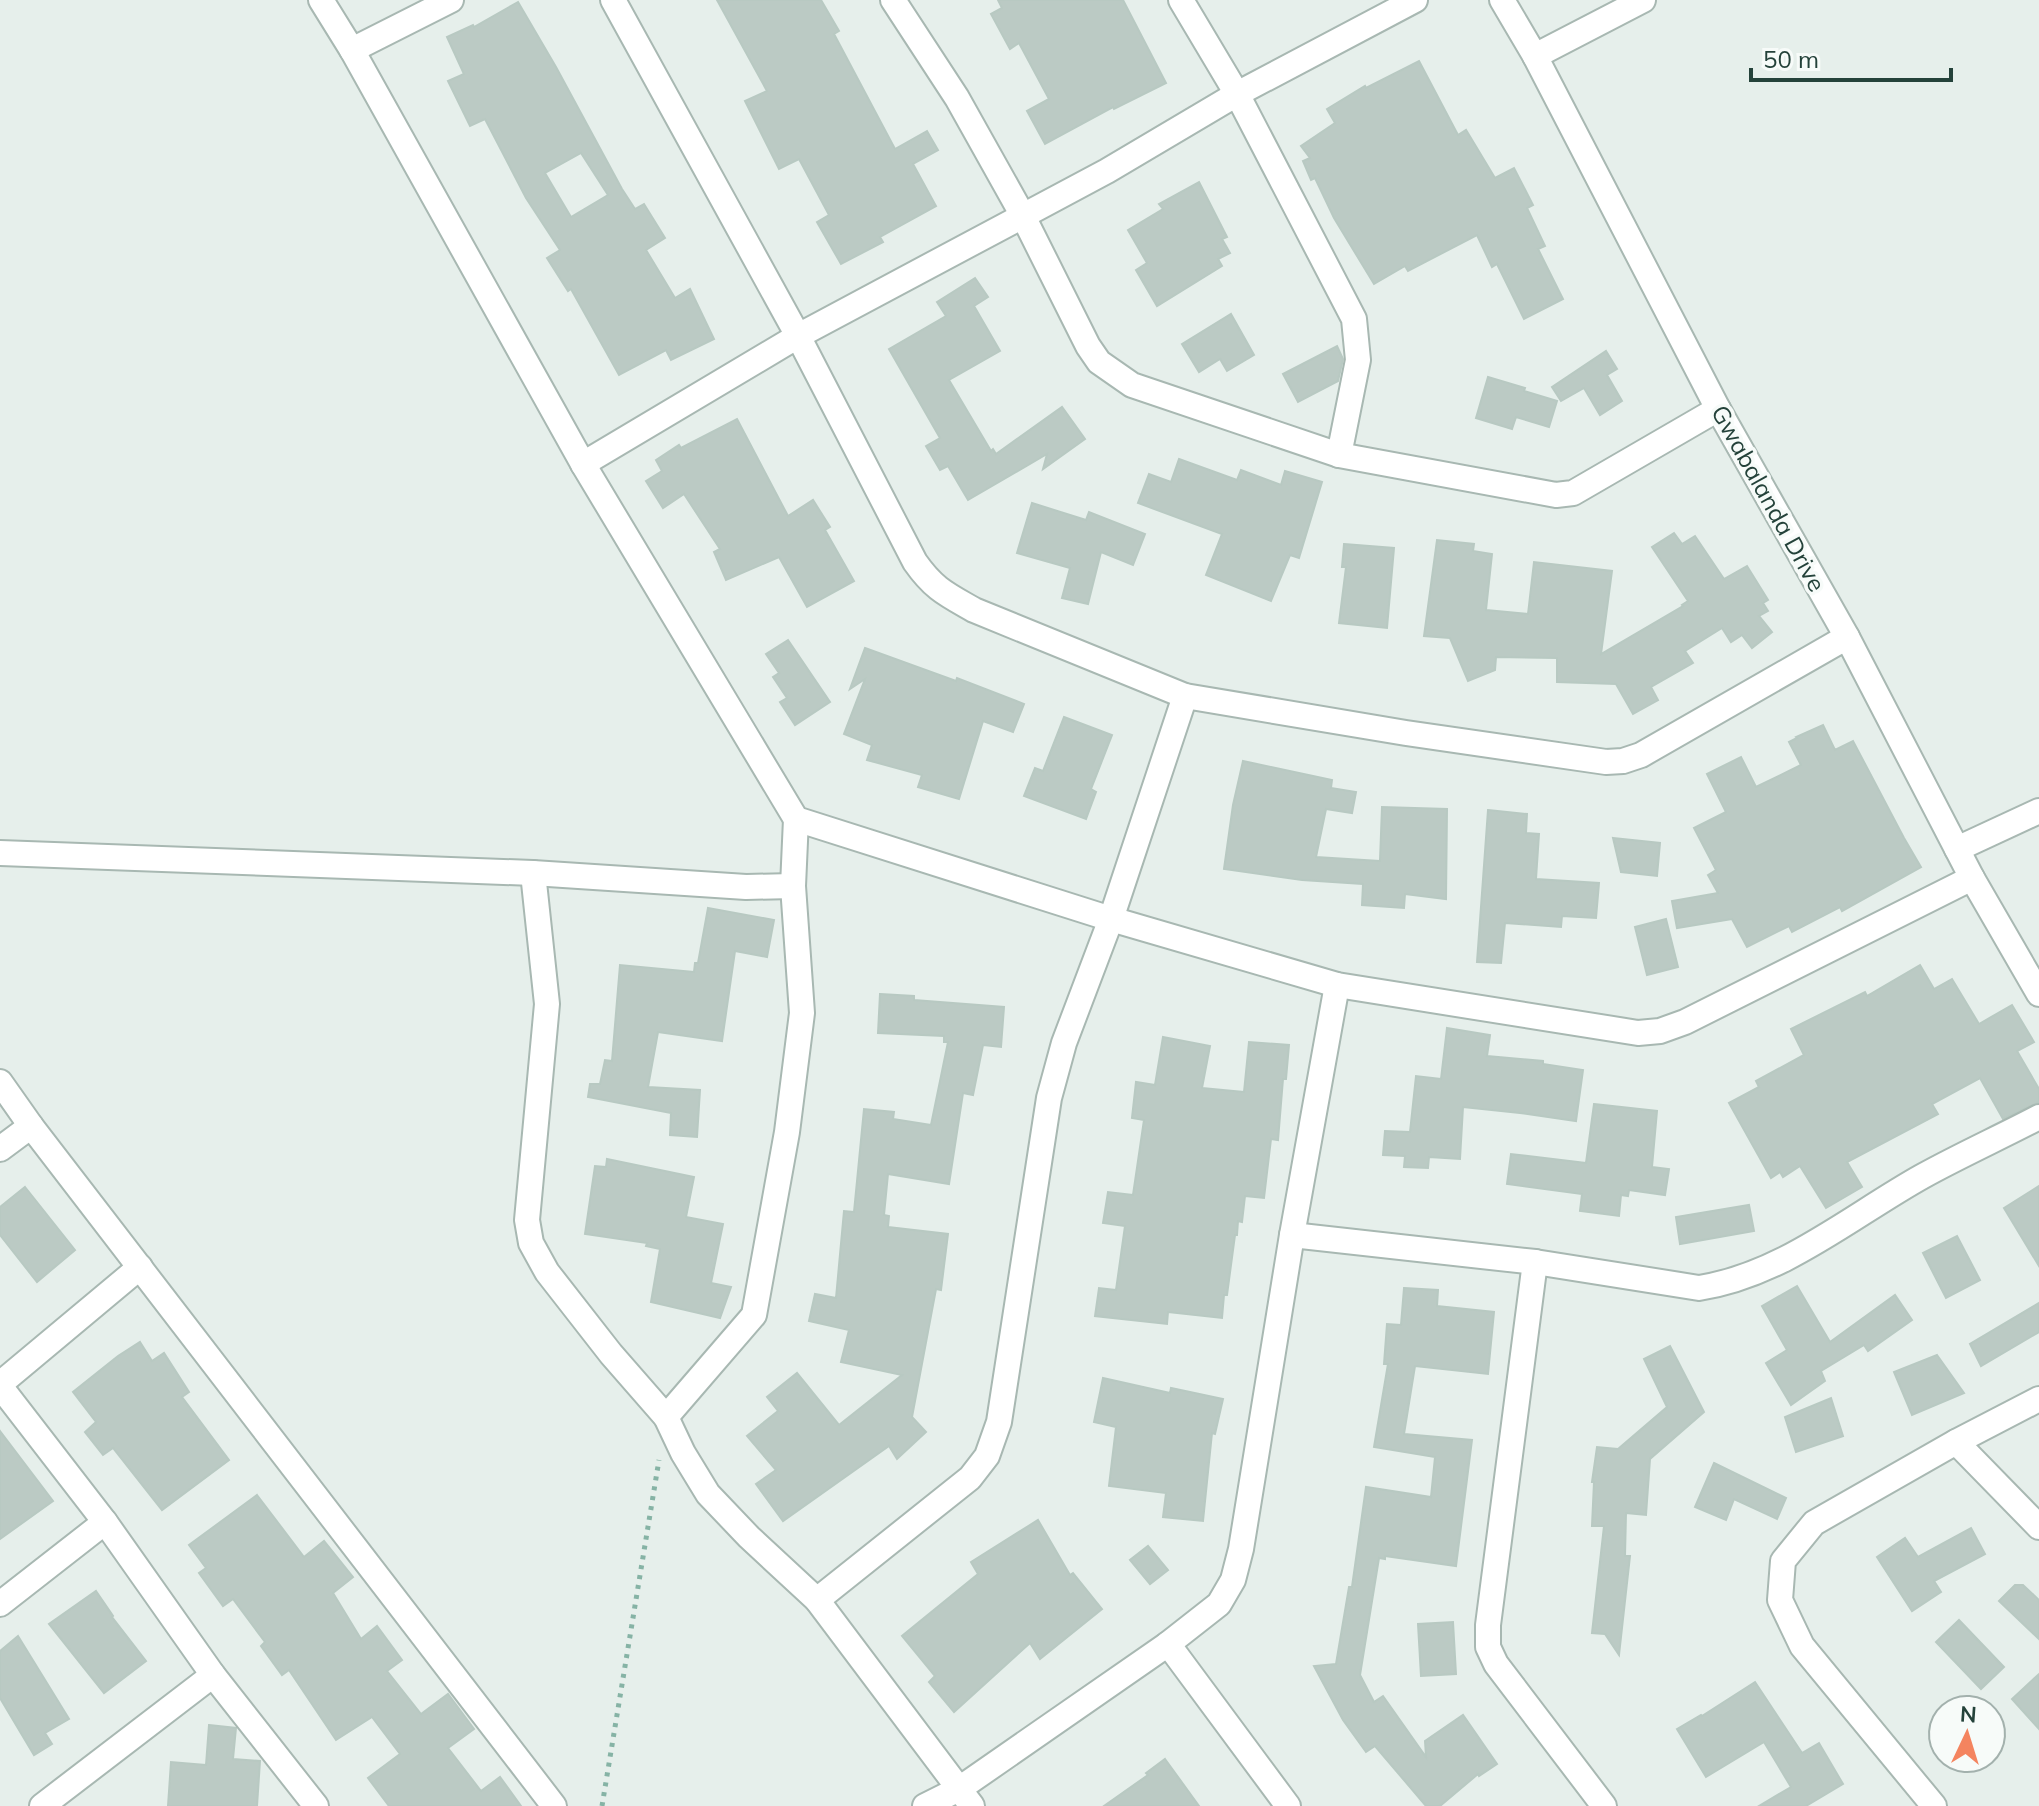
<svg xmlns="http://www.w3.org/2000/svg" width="2039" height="1806" font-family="Mulish,sans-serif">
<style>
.building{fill:#bbcac4;stroke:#b8c9c2;stroke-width:2;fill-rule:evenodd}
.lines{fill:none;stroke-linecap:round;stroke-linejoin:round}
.minor-casing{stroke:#a8b8b2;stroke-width:28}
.path{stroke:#86b3a5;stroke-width:5;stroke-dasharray:4 6;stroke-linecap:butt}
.minor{stroke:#fff;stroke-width:24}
.labels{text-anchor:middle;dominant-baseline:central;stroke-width:7;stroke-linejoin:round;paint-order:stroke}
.street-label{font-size:24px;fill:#24423a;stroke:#f7fbf9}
</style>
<rect width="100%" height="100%" fill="#e6efeb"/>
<g class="building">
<path d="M717 0H821L839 31 834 34 895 149 927 131 938 150 913 164 936 206 880 237 883 242 841 264 817 222 829 215 799 159 779 169 745 101 767 91Z"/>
<path d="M998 0H1123L1166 83 1114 109 1113 107 1045 144 1027 111 1049 99 1019 43 1010 49 991 14 1002 8Z"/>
<path d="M518 2 556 67 622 189 635 209 644 204 665 238 646 250 675 298 690 289 714 339 671 360 666 350 619 375 571 289 568 291 547 258 560 250 526 198 485 119 470 126 448 81 464 74 447 37 473 25 474 27ZM581 153 608 195 571 217 545 173Z"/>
<path d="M1419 61 1458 135 1466 130 1495 178 1514 168 1533 205 1527 208 1545 246 1538 249 1563 299 1524 319 1497 264 1492 267 1477 235 1408 271 1405 266 1374 284 1334 218 1315 178 1311 180 1303 161 1310 158 1301 146 1335 123 1327 109 1365 86 1366 88Z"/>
<path d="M1199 182 1227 237 1222 239 1230 253 1218 259 1222 266 1157 306 1136 270 1147 263 1128 230 1163 209 1159 204Z"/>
<path d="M975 278 988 297 974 306 1000 351 949 380 991 451 993 449 996 454 1062 407 1085 439 1043 469 1047 454 968 500 948 466 940 470 926 446 940 438 889 349 946 316 937 302Z"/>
<path d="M1231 314 1254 355 1227 371 1220 359 1199 372 1182 344Z"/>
<path d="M1337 346 1343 359 1338 381 1298 402 1283 374Z"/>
<path d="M1606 351 1617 369 1607 375 1622 401 1600 415 1584 388 1561 401 1552 387Z"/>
<path d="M1488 377 1525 388 1524 391 1557 401 1549 427 1516 417 1512 429 1476 418Z"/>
<path d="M737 419 788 516 813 500 830 527 825 530 854 581 807 607 779 557 726 580 714 552 720 549 684 494 663 508 646 481 662 471 656 460 679 445 681 448Z"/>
<path d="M1179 459 1237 480 1241 470 1281 485 1285 471 1322 482 1299 558 1290 555 1271 601 1206 575 1222 534 1138 503 1149 474 1171 482Z"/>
<path d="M1032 503 1086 520 1089 512 1145 534 1133 565 1101 552 1088 604 1062 598 1070 568 1017 553Z"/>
<path d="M1674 533 1682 544 1695 536 1724 579 1747 566 1768 600 1763 603 1768 611 1759 616 1772 632 1752 648 1742 635 1731 642 1722 628 1685 651 1693 663 1651 687 1658 700 1633 714 1616 684 1557 682V658L1496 657 1495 670 1468 681 1450 638 1424 636 1437 540 1474 544 1473 551 1492 554 1486 610 1528 614 1534 562 1612 571 1601 654 1683 606 1682 605 1688 601 1652 547Z"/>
<path d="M1344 544 1394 548 1387 628 1339 623 1346 567H1342Z"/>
<path d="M788 640 830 702 795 725 780 702 787 698 773 677 779 673 766 654Z"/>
<path d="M865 648 956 681 957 678 1024 704 1013 732 983 721 959 799 918 787 922 775 867 760 872 745 844 734 865 679 850 689Z"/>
<path d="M1064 717 1112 735 1091 789 1096 792 1086 819 1024 796 1035 768 1043 771Z"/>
<path d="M1823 725 1835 750 1853 741 1904 838 1921 867 1842 911 1840 907 1792 932 1789 926 1747 947 1732 919 1677 928 1672 901 1718 893 1708 875 1716 870 1694 828 1726 812 1707 774 1741 757 1756 787 1801 765 1789 742 1797 738 1796 737Z"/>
<path d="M1243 761 1332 780 1331 788 1356 792 1352 813 1326 809 1316 857 1380 861 1382 807 1447 809 1446 899 1405 894 1404 908 1362 905 1363 884 1302 880 1224 869 1233 805Z"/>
<path d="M1488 810 1527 814 1526 833 1539 834 1536 879 1599 883 1596 918 1562 916 1561 927 1505 923 1501 963 1477 962Z"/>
<path d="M1613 838 1660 843 1657 876 1621 872Z"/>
<path d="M708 908 774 920 767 957 735 951 722 1041 658 1032 648 1087 700 1090 697 1137 670 1135 671 1113 588 1097 590 1084H600L605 1060 612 1061 620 965 694 972 695 963H698Z"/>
<path d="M1666 919 1678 967 1647 975 1635 927Z"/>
<path d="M1920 965 1934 989 1952 979 1979 1024 2012 1005 2034 1042 2017 1051 2039 1089V1102L2003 1119 1980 1078 1932 1104 1938 1114 1847 1162 1862 1187 1826 1208 1800 1166 1783 1177 1780 1172 1771 1178 1729 1103 1759 1087 1756 1081 1804 1055 1791 1029 1865 992 1867 996Z"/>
<path d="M880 994 914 996V1000L1004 1007 1001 1047 983 1045 973 1095 963 1093 949 1184 888 1174 884 1215 889 1216 888 1227 948 1234 941 1290 936 1289 912 1417 926 1432 897 1459 889 1446 783 1521 756 1484 776 1470 747 1436 778 1411 767 1397 797 1373 839 1425 902 1375 841 1362 849 1330 809 1321 815 1294 836 1298 844 1211 854 1212 864 1109 894 1112 893 1119 931 1125 948 1042H944V1036L878 1033Z"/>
<path d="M1447 1028 1490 1035 1487 1056 1543 1061V1064L1583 1070 1576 1121 1520 1113 1463 1107 1460 1159 1429 1157 1428 1168 1404 1167 1405 1156 1383 1155 1385 1131 1410 1132 1416 1076 1441 1079Z"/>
<path d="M1163 1037 1210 1046 1202 1088 1244 1092 1249 1042 1289 1045 1286 1079H1283L1278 1140 1271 1139 1264 1198 1245 1196 1242 1222 1238 1221 1237 1235H1235L1227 1295H1224L1222 1318 1168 1312 1167 1324 1095 1316 1099 1288 1116 1290 1125 1226 1103 1223 1108 1192 1133 1195 1144 1120 1132 1118 1136 1082 1155 1085Z"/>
<path d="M1594 1104 1657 1111 1652 1167 1669 1169 1665 1195 1629 1190 1628 1196 1621 1195 1619 1216 1580 1211 1582 1194 1507 1184 1511 1154 1586 1163Z"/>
<path d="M607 1159 694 1177 686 1217 723 1224 711 1283 731 1287 720 1318 651 1302 660 1249 646 1246 647 1243 585 1234 595 1166 606 1167Z"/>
<path d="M2039 1186V1266L2004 1208Z"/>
<path d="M25 1187 75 1250 37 1282 0 1235V1207Z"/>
<path d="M1749 1205 1754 1231 1680 1244 1676 1217Z"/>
<path d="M1957 1236 1980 1280 1946 1298 1923 1253Z"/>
<path d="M1797 1286 1830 1342 1895 1295 1912 1320 1868 1351 1864 1345 1821 1371 1825 1381 1791 1405 1766 1363 1787 1350 1762 1306Z"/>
<path d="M1404 1288 1438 1290 1437 1306 1494 1312 1488 1374 1415 1366 1404 1434 1472 1440 1456 1566 1385 1556V1559L1379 1558 1360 1675 1374 1702 1383 1696 1426 1757 1425 1741 1463 1715 1497 1764 1479 1776 1478 1774 1440 1806H1426L1375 1746 1366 1752 1343 1720 1314 1666 1336 1664 1349 1587H1352L1366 1487 1431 1497 1435 1457 1374 1447 1388 1364H1384L1387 1324 1401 1325Z"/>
<path d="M2039 1303V1332L1981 1366 1970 1344Z"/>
<path d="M140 1342 152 1361 164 1353 189 1392 182 1397 229 1460 162 1510 113 1448 103 1455 85 1432 96 1422 73 1392 118 1356Z"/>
<path d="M1670 1346 1704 1412 1650 1459 1646 1515 1626 1513 1625 1556H1630L1619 1655 1605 1634 1592 1633 1604 1526H1592L1594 1482H1592L1597 1447 1618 1449 1667 1407 1644 1359Z"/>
<path d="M1937 1355 1964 1393 1912 1415 1894 1372Z"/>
<path d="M1103 1378 1170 1393 1171 1388 1223 1399 1215 1434 1212 1433 1203 1521 1163 1517 1166 1493 1109 1486 1116 1427 1094 1422Z"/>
<path d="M1831 1398 1843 1436 1796 1452 1785 1417Z"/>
<path d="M0 1431 53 1501 0 1539Z"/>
<path d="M1714 1463 1786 1498 1777 1519 1734 1499 1726 1520 1695 1507Z"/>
<path d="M257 1495 304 1557 324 1541 353 1577 333 1593 361 1639 377 1626 402 1660 387 1671 421 1714 448 1694 474 1729 448 1748 481 1791 500 1777 521 1806H389L368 1778 400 1754 372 1717 336 1740 289 1670 282 1675 261 1646 265 1642 233 1599 223 1606 199 1573 206 1568 189 1545Z"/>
<path d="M1038 1520 1070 1575 1073 1573 1102 1609 1040 1659 1030 1643 954 1712 929 1682 935 1676 902 1636 978 1574 971 1562Z"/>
<path d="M1971 1528 1985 1554 1934 1581 1941 1592 1912 1611 1877 1557 1905 1538 1918 1557Z"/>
<path d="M1148 1546 1168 1570 1150 1584 1130 1560Z"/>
<path d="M2015 1585H2023L2039 1600V1639L1999 1601Z"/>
<path d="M96 1591 113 1616 112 1617 146 1661 104 1693 49 1624Z"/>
<path d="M1959 1620 2004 1667 1981 1689 1936 1642Z"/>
<path d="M1453 1622 1456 1674 1421 1676 1418 1624Z"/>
<path d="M18 1636 69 1719 45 1733 52 1744 34 1755 0 1698V1651Z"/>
<path d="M2039 1674V1729L2012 1699Z"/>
<path d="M1755 1682 1802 1753 1819 1743 1843 1784 1806 1806H1759L1791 1787 1764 1742 1706 1777 1677 1729 1701 1715 1702 1716Z"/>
<path d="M209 1725 236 1728 233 1759 260 1761 257 1806H168L171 1762 206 1765Z"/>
<path d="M1165 1759 1199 1806H1104L1148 1775 1146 1773Z"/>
</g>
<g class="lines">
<g class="minor-casing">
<g id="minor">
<path d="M321 0 352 50 583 464 796 819 1111 919 1337 985 1638 1033 1660 1031 1685 1022 1972 878"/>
<path d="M613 0 798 336 915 562C934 589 946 594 974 610L1185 696 1406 733 1606 762 1623 761 1641 755 1847 637"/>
<path d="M893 0 957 98 1023 216 1088 346 1099 362 1132 385 1339 455 1556 495 1573 493 1718 409"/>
<path d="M1181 0 1237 94 1354 319 1358 360 1339 455"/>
<path d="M1502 0 1535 56 1718 409 1847 637 1972 878 2039 994"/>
<path d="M352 50 451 0"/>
<path d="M1535 56 1643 0"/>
<path d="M583 464 798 336 1107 171 1237 94 1415 0"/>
<path d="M1957 849 2039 811"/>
<path d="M0 853 533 873 746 887 793 886"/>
<path d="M533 873 547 1004 527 1220 531 1243 547 1272 611 1354 666 1417 683 1453 708 1494 749 1537 817 1600 972 1806"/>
<path d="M0 1082 31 1126 554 1806"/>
<path d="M0 1149 31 1126"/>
<path d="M1292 1235 1535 1262 1699 1288C1783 1275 1851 1216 1923 1176 1961 1155 2001 1137 2039 1117"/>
<path d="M1535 1262 1488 1625V1647L1496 1664 1604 1806"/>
<path d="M0 1384 140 1267"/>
<path d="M0 1386 105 1522 213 1675 316 1806"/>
<path d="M666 1417 754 1315 787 1132 802 1013 793 886 796 819"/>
<path d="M1956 1442 2039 1527"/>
<path d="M817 1600 970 1478 987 1456 999 1422 1049 1098 1064 1043 1111 919 1185 696"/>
<path d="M0 1604 105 1522"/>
<path d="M1168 1644 1288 1806"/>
<path d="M42 1806 213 1675"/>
<path d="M925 1806 959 1789 1168 1644 1219 1604 1233 1580 1241 1549 1292 1235 1337 985"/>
<path d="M1934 1806 1802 1646 1780 1600 1783 1561 1814 1523 1956 1442 2039 1399"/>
</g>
</g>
<path class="path" d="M602 1806 659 1460"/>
<use href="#minor" class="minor"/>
</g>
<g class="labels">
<g class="street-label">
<text transform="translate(1769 498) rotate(61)">Gwabalanda Drive</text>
</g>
</g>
<g transform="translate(1967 1734) rotate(4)"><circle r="38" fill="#f7fbf9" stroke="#a3b1ad" stroke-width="2"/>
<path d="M0-6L14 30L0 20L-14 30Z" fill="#f4845f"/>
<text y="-12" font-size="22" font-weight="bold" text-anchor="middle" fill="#24423a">N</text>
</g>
<path d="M1751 68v12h200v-12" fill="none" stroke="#24423a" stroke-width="4"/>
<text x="1763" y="68" font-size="24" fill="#24423a" stroke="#f7fbf9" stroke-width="6" paint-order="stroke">50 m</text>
</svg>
